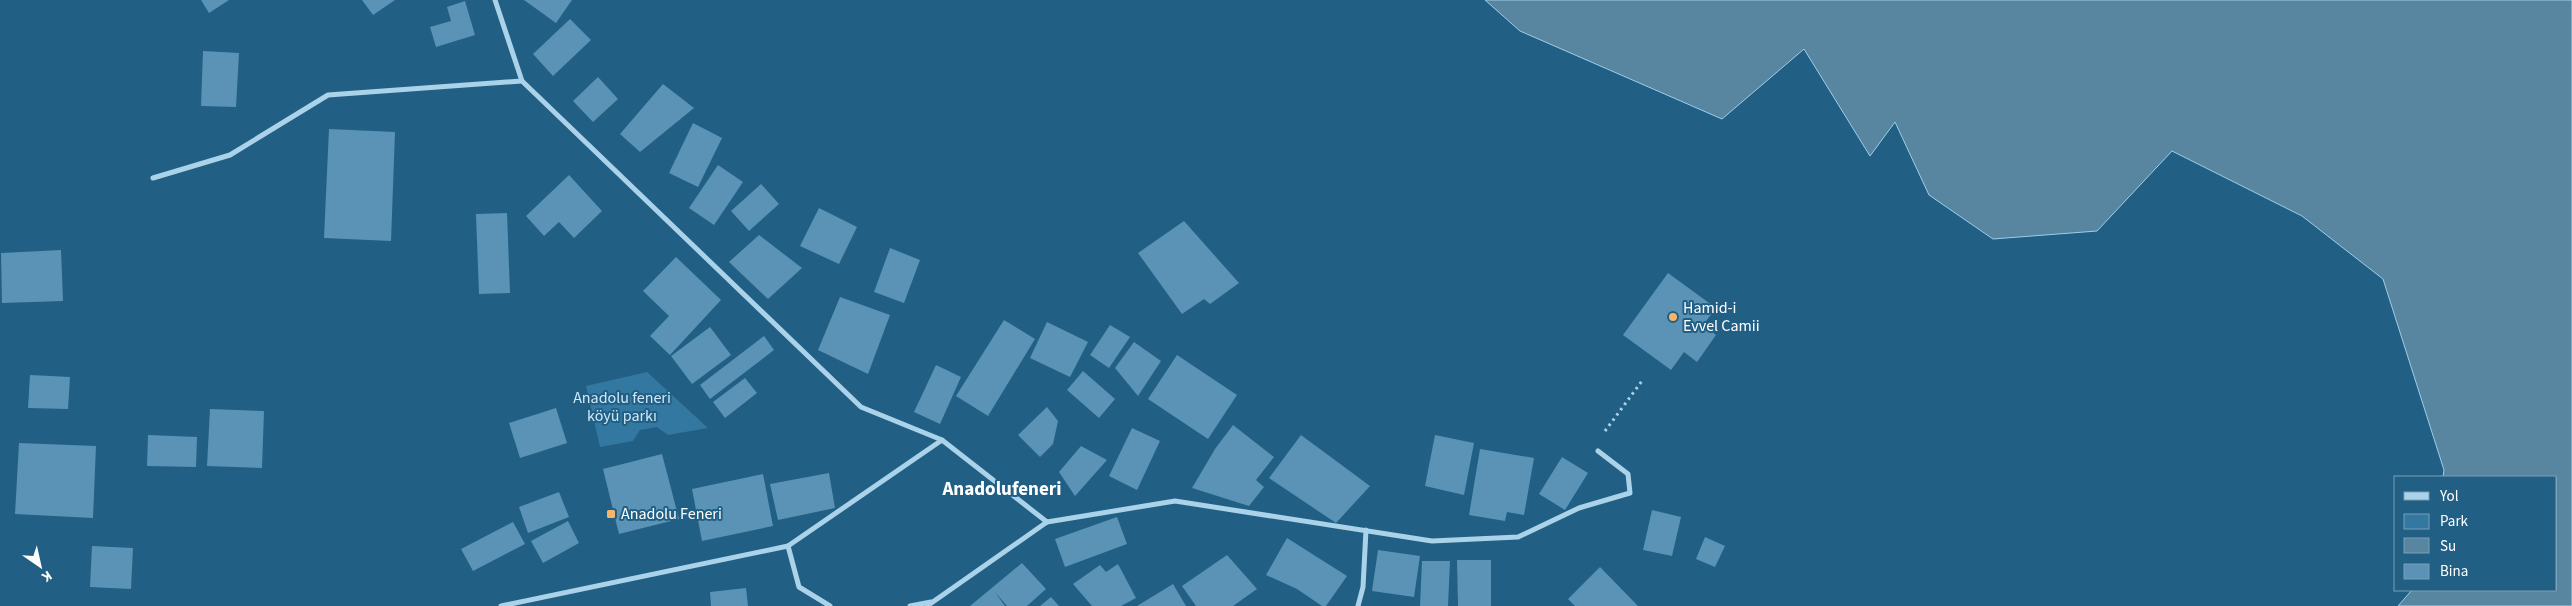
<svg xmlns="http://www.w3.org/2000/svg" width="2572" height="606" font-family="'Source Sans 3',sans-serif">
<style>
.green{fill:#3278a1}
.water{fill:#58859f;stroke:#9dcfeb}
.building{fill:#5a93b5}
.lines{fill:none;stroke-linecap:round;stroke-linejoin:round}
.path{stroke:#aad2e9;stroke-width:3;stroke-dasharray:2.5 4;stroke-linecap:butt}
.street{stroke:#aad2e9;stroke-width:5}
.poi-dot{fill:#f6b56b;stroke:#215f85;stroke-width:2}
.labels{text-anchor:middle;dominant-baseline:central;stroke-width:4;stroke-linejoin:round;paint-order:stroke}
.poi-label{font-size:16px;fill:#fff;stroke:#215f85;text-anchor:start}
.park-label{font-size:16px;fill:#cee8f7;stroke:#215f85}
.quarter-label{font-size:19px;font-weight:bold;fill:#fff;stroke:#215f85}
</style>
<rect width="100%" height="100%" fill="#215f85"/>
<path class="green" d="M647 372 708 428 668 435 657 427 640 430 633 441 600 447 586 386Z"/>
<path class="water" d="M1485 0H2572V606H2398L2412 590H2556V477H2443L2444 470 2383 279 2302 216 2172 151 2097 231 1993 239 1929 195 1895 122 1870 156 1804 49 1722 119 1520 31Z"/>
<g class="building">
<path d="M201 0H229L209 13Z"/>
<path d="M362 0H395L373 15Z"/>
<path d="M524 0H572L556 23Z"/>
<path d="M465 1 475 35 436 47 430 27 451 21 447 7Z"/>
<path d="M570 19 591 40 553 76 533 54Z"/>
<path d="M203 51 239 53 236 107 201 106Z"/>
<path d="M598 77 618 99 593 122 573 101Z"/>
<path d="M663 84 694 108 640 152 620 134Z"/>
<path d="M693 123 722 138 698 187 669 173Z"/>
<path d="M329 129 395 132 391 241 324 238Z"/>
<path d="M718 165 743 182 714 225 689 208Z"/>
<path d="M569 175 602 211 574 238 559 222 544 236 526 216Z"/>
<path d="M761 184 779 204 749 231 731 211Z"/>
<path d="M819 208 857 227 839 264 800 246Z"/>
<path d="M507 213 510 293 479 294 476 214Z"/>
<path d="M1184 221 1239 283 1210 304 1204 299 1182 314 1138 253Z"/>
<path d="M759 235 802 268 768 299 729 262Z"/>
<path d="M890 248 920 260 904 303 874 292Z"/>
<path d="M61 250 63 301 2 303 1 253Z"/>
<path d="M676 257 721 300 670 355 650 336 669 316 643 291Z"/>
<path d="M1668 273 1716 308 1703 325 1716 335 1697 362 1684 352 1671 370 1623 335Z"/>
<path d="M840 297 890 315 868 374 818 350Z"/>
<path d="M1004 320 1035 339 988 416 956 396Z"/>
<path d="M1047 322 1088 342 1070 377 1030 358Z"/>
<path d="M1110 325 1130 337 1109 368 1090 355Z"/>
<path d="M710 327 731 355 692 384 671 356Z"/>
<path d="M764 336 774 350 710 399 700 385Z"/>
<path d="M1134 342 1161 361 1138 396 1115 368Z"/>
<path d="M1177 355 1237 395 1208 439 1148 399Z"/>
<path d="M936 365 961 377 940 424 914 412Z"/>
<path d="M1083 371 1115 399 1099 418 1067 390Z"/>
<path d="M30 375 70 377 68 409 28 408Z"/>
<path d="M745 378 757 393 725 418 713 402Z"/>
<path d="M1047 407 1058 421 1053 444 1040 457 1018 435Z"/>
<path d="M556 408 567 443 520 458 509 423Z"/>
<path d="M210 409 264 411 262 468 207 466Z"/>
<path d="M1233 425 1274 457 1256 480 1264 487 1249 506 1192 488 1215 449Z"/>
<path d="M1132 428 1160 441 1137 490 1109 476Z"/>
<path d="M148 435 197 437 196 467 147 466Z"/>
<path d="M1301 435 1370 486 1336 523 1269 478Z"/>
<path d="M1435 435 1474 443 1464 495 1425 486Z"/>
<path d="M19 443 96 446 93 518 15 514Z"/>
<path d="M1081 446 1107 460 1075 496 1059 472Z"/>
<path d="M1480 449 1534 458 1524 515 1507 512 1505 521 1469 515Z"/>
<path d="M662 454 679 519 619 534 603 469Z"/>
<path d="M1562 457 1588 473 1565 510 1539 494Z"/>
<path d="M829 473 835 508 778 520 770 484Z"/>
<path d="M763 474 773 526 702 541 692 489Z"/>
<path d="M559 492 569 517 528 533 519 507Z"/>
<path d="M1652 510 1681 517 1672 556 1643 550Z"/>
<path d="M1117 517 1127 544 1065 567 1055 539Z"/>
<path d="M568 521 579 543 543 563 531 541Z"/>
<path d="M513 522 525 544 473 571 461 549Z"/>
<path d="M1705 537 1725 546 1715 567 1696 559Z"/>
<path d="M1287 538 1347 576 1326 606H1322L1297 589 1266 575Z"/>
<path d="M92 546 133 548 131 589 90 587Z"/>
<path d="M1378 550 1420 556 1414 597 1372 591Z"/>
<path d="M1227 555 1257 589 1233 606H1196L1182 586Z"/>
<path d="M1457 560H1491V606H1458Z"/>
<path d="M1422 561H1450L1448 606H1420Z"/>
<path d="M1022 563 1046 589 1027 606H1007L995 592 1005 606H970Z"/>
<path d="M1118 564 1136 598 1121 606H1092L1073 584 1100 565 1106 572Z"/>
<path d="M1600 567 1638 606H1575L1568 599Z"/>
<path d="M1173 584 1186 606H1137Z"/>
<path d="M746 588 748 606H711L710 592Z"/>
<path d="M1051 597 1059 606H1040Z"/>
</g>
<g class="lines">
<path class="path" d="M1605 431 1642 381"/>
<g class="street">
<path d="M495 0 522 81 861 407 942 440"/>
<path d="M153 178 230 155 328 95 522 81"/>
<path d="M788 546 799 587 830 606"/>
<path d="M501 606 788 546 942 440 1047 522 1175 501 1432 541 1518 537 1579 508 1630 493 1628 474 1598 451"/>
<path d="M910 606 931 602"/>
<path d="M927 606 1047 522"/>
<path d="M1358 606 1363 587 1366 530"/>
</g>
</g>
<g class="poi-dot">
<circle cx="1673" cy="317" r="5"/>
<rect x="606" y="509" width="10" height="10" rx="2.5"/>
</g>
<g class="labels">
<g class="poi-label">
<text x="1683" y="308">Hamid-i<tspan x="1683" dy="18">Evvel Camii</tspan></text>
<text x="621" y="514">Anadolu Feneri</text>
</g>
<g class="park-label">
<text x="622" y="398">Anadolu feneri<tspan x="622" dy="18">köyü parkı</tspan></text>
</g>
<g class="quarter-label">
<text x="1002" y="489">Anadolufeneri</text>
</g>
</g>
<rect x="2394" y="476" width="162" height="115" fill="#215f85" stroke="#7a9fb6"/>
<rect x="2404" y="492" width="25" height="8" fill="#aad2e9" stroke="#7a9fb6"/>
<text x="2440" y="501" font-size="15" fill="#ffffff">Yol</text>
<rect x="2404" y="514" width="25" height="15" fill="#3278a1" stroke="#7a9fb6"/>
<text x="2440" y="526" font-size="15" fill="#ffffff">Park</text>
<rect x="2404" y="538" width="25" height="15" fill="#58859f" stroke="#7a9fb6"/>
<text x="2440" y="551" font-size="15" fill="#ffffff">Su</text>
<rect x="2404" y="564" width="25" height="15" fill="#5a93b5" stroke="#7a9fb6"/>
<text x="2440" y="576" font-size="15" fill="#ffffff">Bina</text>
<g transform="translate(40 566) rotate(146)" stroke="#215f85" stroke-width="4" paint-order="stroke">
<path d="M0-4L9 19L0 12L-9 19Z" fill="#ffffff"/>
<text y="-8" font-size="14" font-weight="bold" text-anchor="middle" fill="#ffffff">K</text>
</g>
</svg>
